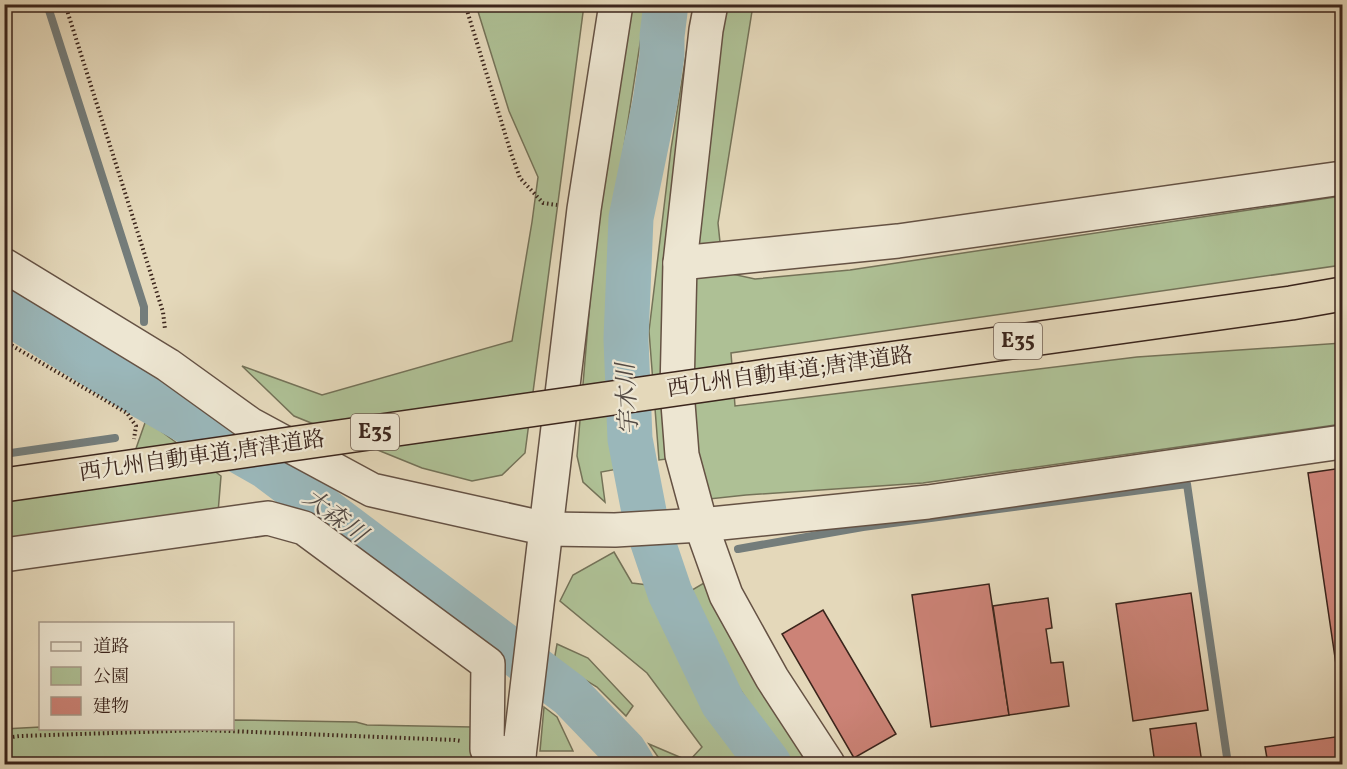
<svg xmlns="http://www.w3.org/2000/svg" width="1347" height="769" font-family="Vollkorn,'Noto Serif JP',serif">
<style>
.green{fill:#aec095;stroke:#747258;stroke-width:1.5}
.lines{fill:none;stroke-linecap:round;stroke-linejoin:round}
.stream{stroke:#747d7b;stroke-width:8}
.river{stroke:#9ab7ba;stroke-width:45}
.building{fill:#cc8377;stroke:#3b251c;stroke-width:1.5}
.minor-casing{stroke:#655244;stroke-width:36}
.highway-casing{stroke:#3b251c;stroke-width:36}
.path{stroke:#3b251c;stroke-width:4;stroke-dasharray:1.5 3;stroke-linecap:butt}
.minor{stroke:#ede6d2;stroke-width:33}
.highway{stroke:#e4d8ba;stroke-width:33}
.highway-bridge-casing{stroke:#3b251c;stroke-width:36;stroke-linecap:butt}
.highway-bridge{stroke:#e4d8ba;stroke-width:33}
.labels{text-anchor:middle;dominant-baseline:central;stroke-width:4.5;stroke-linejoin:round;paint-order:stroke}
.shield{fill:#ede6d2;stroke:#705f53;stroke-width:1.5}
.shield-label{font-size:21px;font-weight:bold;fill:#3b251c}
.street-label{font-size:22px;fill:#3b251c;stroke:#ede6d2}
.water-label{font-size:24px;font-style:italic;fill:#534a44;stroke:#ede6d2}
</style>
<rect width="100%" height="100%" fill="#e4d8ba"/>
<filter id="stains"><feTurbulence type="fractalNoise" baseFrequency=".00333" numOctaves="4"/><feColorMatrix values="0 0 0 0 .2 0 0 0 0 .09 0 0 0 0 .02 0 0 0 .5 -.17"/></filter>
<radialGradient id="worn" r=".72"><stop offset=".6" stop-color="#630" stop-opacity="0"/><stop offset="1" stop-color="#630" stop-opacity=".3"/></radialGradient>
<g class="green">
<path d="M476 5H584L525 453 502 475 472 481 422 468 294 416 242 366 322 395 512 341 532 222 538 177 509 111Z"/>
<path d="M627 5H646L621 166 605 341 618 469 601 472 605 502 583 482 577 456 597 217Z"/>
<path d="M694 5H753L718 223 720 242 718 271 755 279 850 270 1342 196V265L731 353 735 406 1137 357 1342 343V424L923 483 746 495 709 499 691 456 659 460 649 331 671 149Z"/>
<path d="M146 420 221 476 218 513 5 542V476L133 457Z"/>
<path d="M614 552 632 583 648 585 707 710 745 764H663L649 744 689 761 702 747 647 673 560 601 573 575Z"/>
<path d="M704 583 817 764H790L735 682 692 590Z"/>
<path d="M557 644 588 658 633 706 626 716 597 687 554 661Z"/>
<path d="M544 707 557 717 573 751H540Z"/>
<path d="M233 720 356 722 367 725 472 727 473 763 480 764H5L4 729 40 727V728H232Z"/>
</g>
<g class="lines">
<g class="stream">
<path d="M47 4 144 307V322"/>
<path d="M4 454 115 438"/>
<path d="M738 549 863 527 1187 484 1228 764"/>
</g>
<g class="river">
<path d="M666 4 662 36V55L655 102 631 218 626 339 630 439 646 522 670 593 723 703 769 764"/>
<path d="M4 310 146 398 267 467 570 695 624 751 632 764"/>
</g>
</g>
<g class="building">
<path d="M1342 468V670L1337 671 1308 473Z"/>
<path d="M989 584 1009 715 931 727 912 595Z"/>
<path d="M1191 593 1208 710 1133 721 1116 604Z"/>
<path d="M1048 598 1052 628 1046 629 1051 663 1063 662 1069 706 1009 715 993 606Z"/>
<path d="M823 610 896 734 854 758 782 634Z"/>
<path d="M1196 723 1202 763 1190 764H1155L1150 729Z"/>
<path d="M1342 736V764H1268L1265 747Z"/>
</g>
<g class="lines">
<g class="minor-casing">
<g id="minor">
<path d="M711 4 706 30 680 263 677 391 682 455 701 525 726 595 772 678 828 764"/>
<path d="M680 263 898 241 1342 178"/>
<path d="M4 265 168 365 250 424 372 490 547 529 615 530 701 525 928 502 1342 442"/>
<path d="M4 555 268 518 304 528 488 664 487 749 519 756"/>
<path d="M518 764 584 209 616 4"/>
</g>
</g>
<g class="highway-casing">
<path id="highway" d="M746 379 1291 303 1342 294"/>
</g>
<g class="path">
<path d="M65 4 163 312 165 329"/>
<path d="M465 4 511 153 520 178 543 203 557 205"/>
<path d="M4 341 127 413 136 426 134 439"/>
<path d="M4 738 20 736 203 730 455 740 461 741"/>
</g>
<use href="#minor" class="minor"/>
<use href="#highway" class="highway"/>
<g class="highway-bridge-casing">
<path id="highway-bridge" d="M4 485 746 379"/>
</g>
<use href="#highway-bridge" class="highway-bridge"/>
</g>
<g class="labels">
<g class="shield">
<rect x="994" y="323" width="48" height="36" rx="4.5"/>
<rect x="351" y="414" width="48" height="36" rx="4.5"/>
</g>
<g class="shield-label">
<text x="1018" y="341">E35</text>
<text x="375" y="432">E35</text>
</g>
<g class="street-label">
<text transform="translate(790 373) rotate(-8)">西九州自動車道;唐津道路</text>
<text transform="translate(202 457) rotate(-8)">西九州自動車道;唐津道路</text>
</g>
<g class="water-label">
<text transform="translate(629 399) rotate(-93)">宇木川</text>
<text transform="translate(334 517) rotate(37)">大森川</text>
</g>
</g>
<rect width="1347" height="769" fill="none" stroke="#e4d8ba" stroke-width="24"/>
<rect x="6" y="6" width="1335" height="757" fill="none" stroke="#3b251c" stroke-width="3"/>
<rect x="12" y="12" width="1323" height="745" fill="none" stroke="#3b251c" stroke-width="1.5"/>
<rect x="39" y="622" width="195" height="108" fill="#ede6d2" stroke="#a69989" stroke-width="1.5"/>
<rect x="51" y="642" width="30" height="9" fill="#ede6d2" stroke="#a69989" stroke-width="1.5"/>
<text x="93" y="652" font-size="18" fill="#3b251c">道路</text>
<rect x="51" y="667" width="30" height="18" fill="#aec095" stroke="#a69989" stroke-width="1.5"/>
<text x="93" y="682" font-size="18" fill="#3b251c">公園</text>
<rect x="51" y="697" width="30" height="18" fill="#cc8377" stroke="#a69989" stroke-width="1.5"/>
<text x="93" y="712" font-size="18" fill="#3b251c">建物</text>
<rect width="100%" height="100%" filter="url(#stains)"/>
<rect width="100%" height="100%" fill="url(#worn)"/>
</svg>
